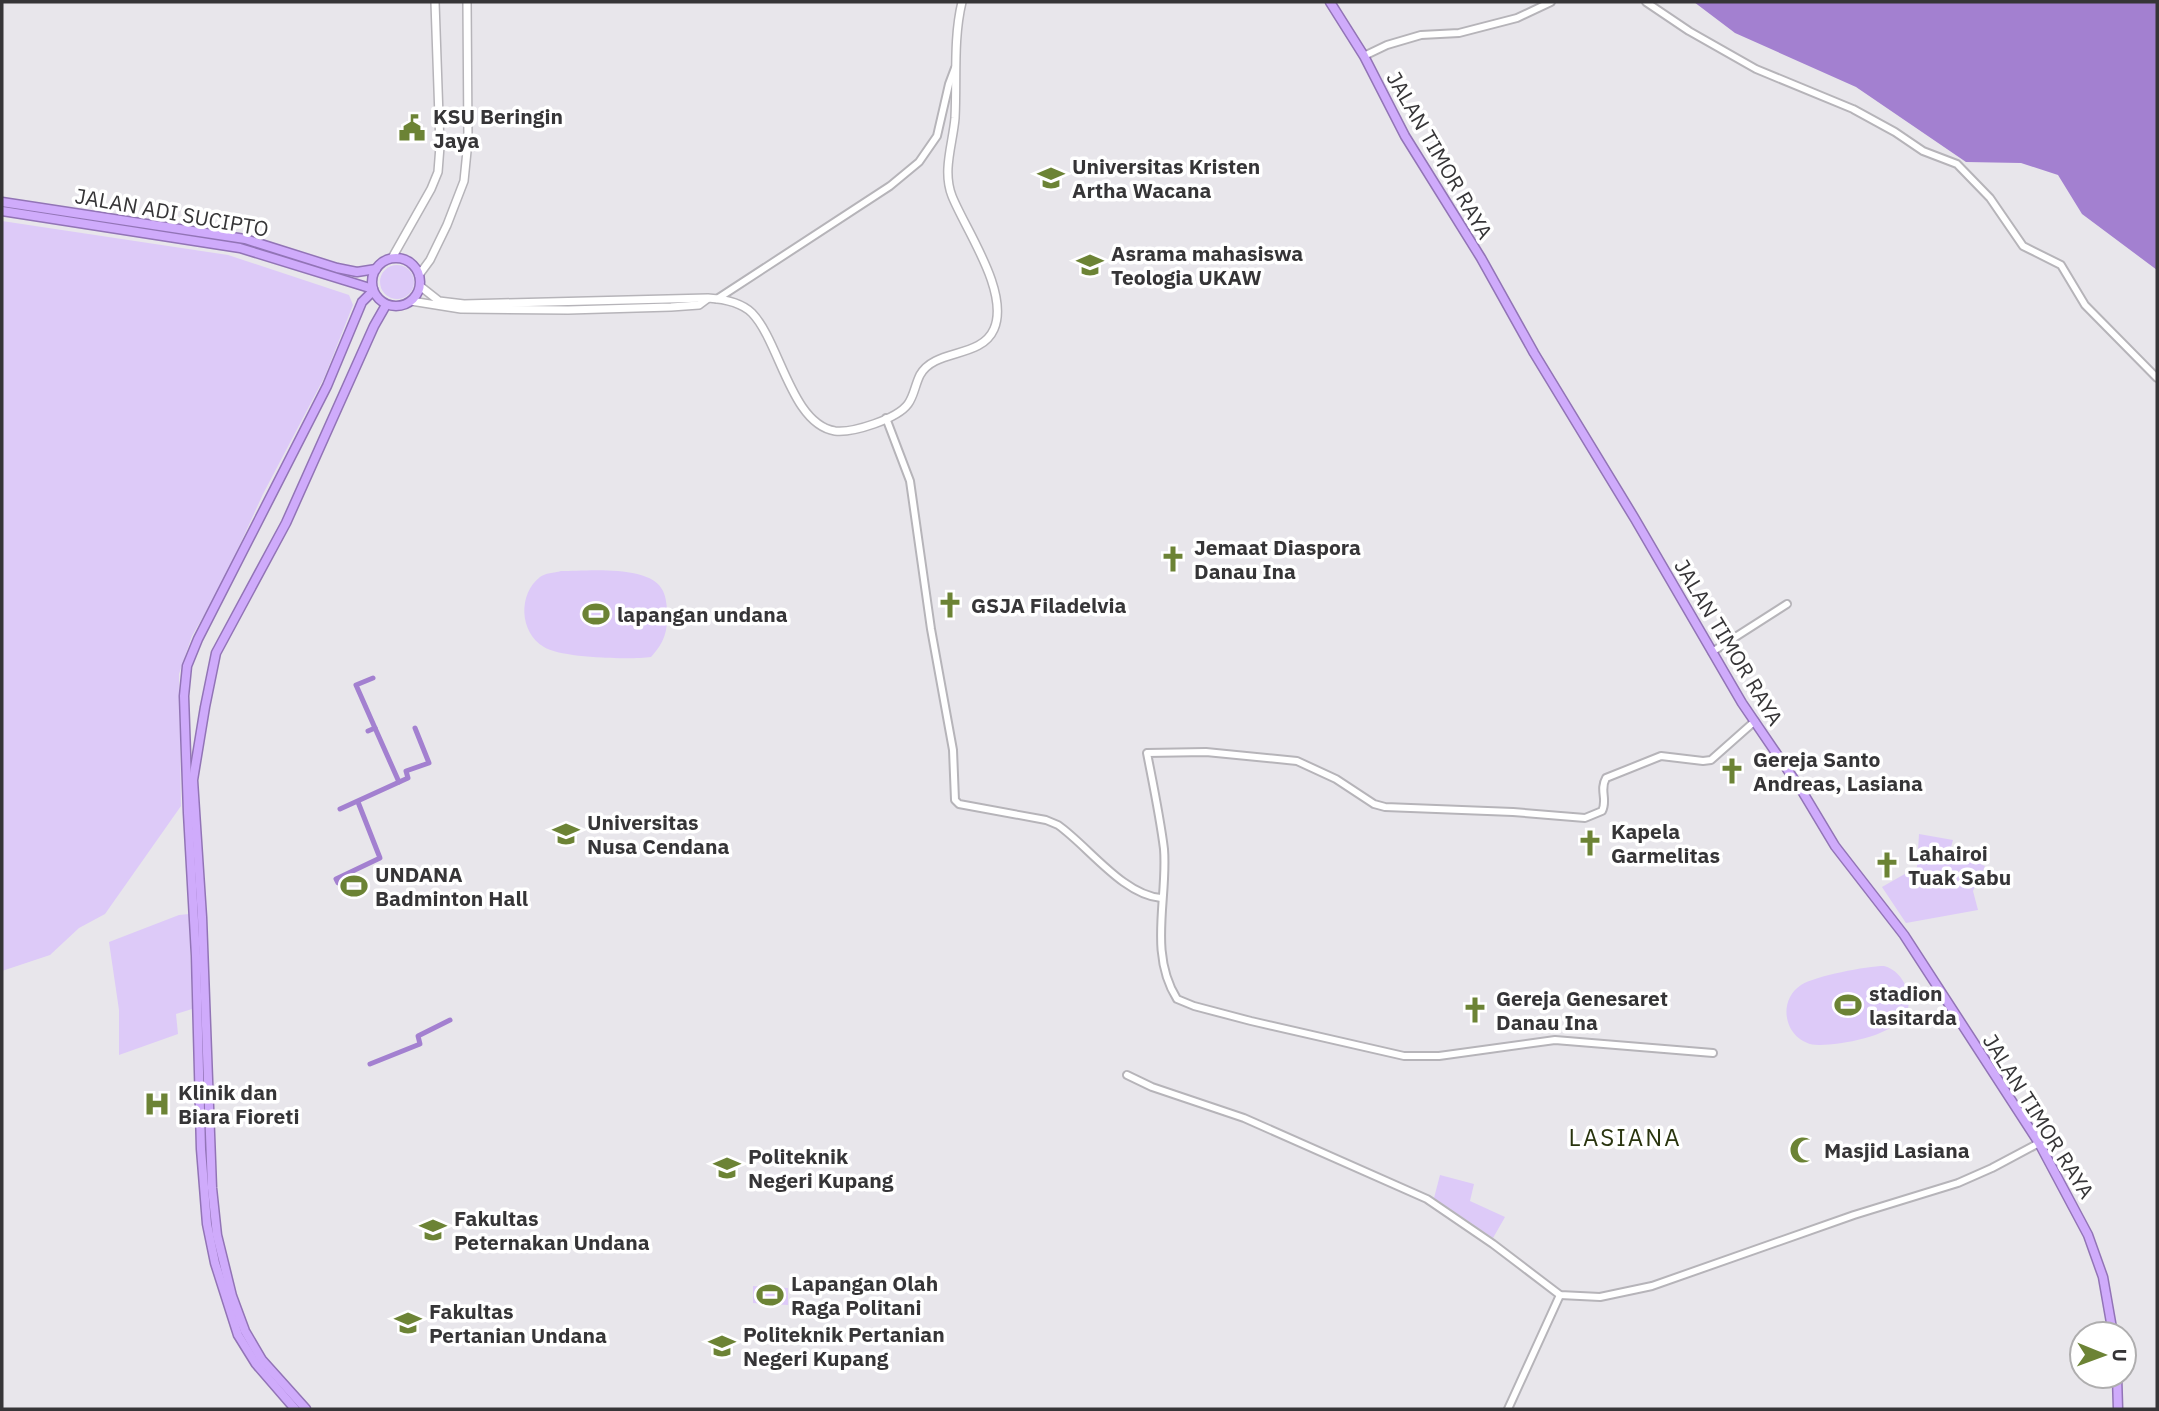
<svg xmlns="http://www.w3.org/2000/svg" width="2159" height="1411" font-family="'IBM Plex Sans',sans-serif">
<style>
.green{fill:#ddcaf8}
.water{fill:#a380d0}
.lines{fill:none;stroke-linecap:round;stroke-linejoin:round}
.canal{stroke:#a380d0;stroke-width:5}
.tertiary-casing{stroke:#b6b4b9;stroke-width:10}
.secondary-casing{stroke:#b6b4b9;stroke-width:10}
.trunk-casing{stroke:#9274b6;stroke-width:11}
.tertiary{stroke:#fff;stroke-width:6}
.secondary{stroke:#fff;stroke-width:7}
.trunk{stroke:#cfabfb;stroke-width:8}
.labels{text-anchor:middle;dominant-baseline:central;stroke-width:7;stroke-linejoin:round;paint-order:stroke}
.poi-label{font-size:21px;font-weight:bold;fill:#363537;stroke:#fff;text-anchor:start}
.street-label{font-size:21px;fill:#363537;stroke:#fff}
.quarter-label{font-size:24px;letter-spacing:2px;fill:#29340e;stroke:#fff}
</style>
<rect width="100%" height="100%" fill="#e8e6eb"/>
<g class="green">
<path d="M2 221 228 255 349 295 353 305 325 376 263 494 222 584 192 636 179 674 181 806 105 914 79 928 50 955 2 971Z"/>
<circle cx="397" cy="282" r="17"/>
<path d="M561 571C586 571 651 564 663 591 666 597 667 606 667 613 668 631 664 643 651 657 630 660 561 658 544 647 519 632 518 594 540 577 545 573 554 573 561 571Z"/>
<path d="M1919 834 1953 840 1950 851 1985 866 1973 891 1978 910 1906 923 1882 887 1917 867Z"/>
<path d="M189 914 192 1009 176 1014 178 1034 119 1055V1010L109 942 179 915Z"/>
<path d="M1884 966C1895 969 1902 977 1906 987 1925 1032 1850 1044 1820 1045 1787 1046 1774 1003 1801 985 1815 976 1867 966 1884 966Z"/>
<path d="M1440 1175 1474 1184 1470 1201 1505 1217 1493 1238 1434 1198Z"/>
<path d="M753 1286 788 1288V1305L753 1303Z"/>
</g>
<path class="water" d="M1694 2H2157V270L2082 214 2058 175 2021 163 1966 162 1856 87 1735 33Z"/>
<g class="lines">
<g class="canal">
<path d="M373 678 356 685 375 728"/>
<path d="M368 731 375 728 399 782"/>
<path d="M340 809 408 778 406 771 429 763 415 728"/>
<path d="M338 883 336 879 380 858 358 802"/>
<path d="M370 1064 420 1044 418 1036 450 1020"/>
</g>
<g class="tertiary-casing">
<g id="tertiary">
<path d="M1646 2 1689 31 1756 69 1853 109 1895 132 1923 151 1957 164 1990 198 2023 246 2061 265 2085 305 2157 378"/>
<path d="M1364 56 1387 45 1421 35 1459 33 1517 18 1551 2"/>
<path d="M717 299 890 186 919 162 937 136 949 84 955 68"/>
<path d="M886 418 910 481 931 629 953 750 955 800 959 804 1046 820 1058 825C1088 846 1123 895 1161 898"/>
<path d="M1712 652 1787 604"/>
<path d="M1713 1053 1555 1040 1439 1056H1404L1251 1021 1194 1006 1177 999C1148 953 1168 898 1164 849 1160 817 1153 784 1147 753L1206 752 1297 761 1336 779 1374 804 1385 807 1513 812 1585 818 1602 811C1608 800 1599 790 1606 778L1661 756 1703 761 1711 760 1755 721"/>
<path d="M1127 1075 1152 1087 1244 1118 1427 1199 1493 1244 1560 1295 1600 1297 1652 1286 1854 1215 1958 1183 1992 1168 2039 1143"/>
<path d="M1508 1409 1560 1295"/>
</g>
</g>
<g class="secondary-casing">
<g id="secondary">
<path d="M392 258 431 189 438 172 440 146 435 2"/>
<path d="M419 275 430 260 447 225 464 181 468 141 467 2"/>
<path d="M420 286 439 301 464 304 708 298C723 299 741 302 752 313 780 342 791 424 835 431 853 433 897 419 908 404 914 396 915 385 920 375 935 348 981 359 994 329 1010 292 965 229 952 196 942 171 953 143 955 118 957 79 953 39 962 2"/>
<path d="M411 301 461 309 568 310 671 307 699 305 707 299"/>
</g>
</g>
<g class="trunk-casing">
<g id="trunk">
<path d="M1330 2 1364 56 1405 136 1481 258 1534 353 1635 519 1742 703 1802 791 1835 846 1904 935 2039 1143 2088 1235 2103 1277 2113 1334"/>
<path d="M2 202 245 239 337 268 357 272 376 269"/>
<path d="M2 211 240 248 373 289"/>
<circle cx="396" cy="282" r="24"/>
<path d="M2117 1376 2118 1409"/>
<path d="M295 1409 256 1364 238 1335 215 1263 207 1224 201 1149 196 956 188 813 184 696 187 666 198 639 327 386 362 302 373 291"/>
<path d="M306 1409 262 1360 245 1331 232 1296 217 1235 212 1188 202 917 193 780 205 707 216 653 286 523 374 326 386 305"/>
</g>
</g>
<use href="#tertiary" class="tertiary"/>
<use href="#secondary" class="secondary"/>
<use href="#trunk" class="trunk"/>
</g>
<defs>
<g id="civic-bare" transform="scale(2.1)"><path d="M-.6-6.5H3V-4.5H.6V-3L4-1V1h2V6H-6V1h2V-1L-.6-3ZM-1.2 2.5V6h2.4V2.5Z" fill="#6c8335" stroke="#fff" stroke-width="2.5" paint-order="stroke"/></g>
<g id="university-bare" transform="scale(2.1)"><path d="M0-5L7-2L0 1L-7-2ZM-4 1L0 2.5L4 1V4Q0 6-4 4Z" fill="#6c8335" stroke="#fff" stroke-width="2.5" paint-order="stroke"/></g>
<g id="church-bare" transform="scale(2.1)"><path d="M-1.2-6h2.4v3.5h3.3v2.4h-3.3V6h-2.4V-.1h-3.3v-2.4h3.3Z" fill="#6c8335" stroke="#fff" stroke-width="2.5" paint-order="stroke"/></g>
<g id="stadium-bare" transform="scale(2.1)"><path d="M0-5a6.5 5 0 1 0 0 10a6.5 5 0 1 0 0-10ZM-3.5-1.8h7v3.6h-7Z" fill="#6c8335" stroke="#fff" stroke-width="2.5" paint-order="stroke"/></g>
<g id="hospital-bare" transform="scale(2.1)"><path d="M-5-5h3v3.5h4V-5h3V5h-3V1.5h-4V5h-3Z" fill="#6c8335" stroke="#fff" stroke-width="2.5" paint-order="stroke"/></g>
<g id="mosque-bare" transform="scale(2.1)"><path d="M3.5-4.9A6 6 0 1 0 3.5 4.9A5 5 0 1 1 3.5-4.9Z" fill="#6c8335" stroke="#fff" stroke-width="2.5" paint-order="stroke"/></g>
</defs>
<g fill-rule="evenodd">
<use href="#civic-bare" x="412" y="128"/>
<use href="#university-bare" x="1051" y="178"/>
<use href="#university-bare" x="1090" y="265"/>
<use href="#church-bare" x="1173" y="559"/>
<use href="#church-bare" x="950" y="605"/>
<use href="#stadium-bare" x="596" y="614"/>
<use href="#church-bare" x="1732" y="771"/>
<use href="#university-bare" x="566" y="834"/>
<use href="#church-bare" x="1590" y="843"/>
<use href="#church-bare" x="1887" y="865"/>
<use href="#stadium-bare" x="354" y="886"/>
<use href="#stadium-bare" x="1848" y="1005"/>
<use href="#church-bare" x="1475" y="1010"/>
<use href="#hospital-bare" x="157" y="1104"/>
<use href="#mosque-bare" x="1803" y="1150"/>
<use href="#university-bare" x="727" y="1168"/>
<use href="#university-bare" x="433" y="1230"/>
<use href="#stadium-bare" x="770" y="1295"/>
<use href="#university-bare" x="408" y="1323"/>
<use href="#university-bare" x="722" y="1346"/>
</g>
<g class="labels">
<g class="poi-label">
<text x="433" y="116">KSU Beringin<tspan x="433" dy="24">Jaya</tspan></text>
<text x="1072" y="166">Universitas Kristen<tspan x="1072" dy="24">Artha Wacana</tspan></text>
<text x="1111" y="253">Asrama mahasiswa<tspan x="1111" dy="24">Teologia UKAW</tspan></text>
<text x="1194" y="547">Jemaat Diaspora<tspan x="1194" dy="24">Danau Ina</tspan></text>
<text x="971" y="605">GSJA Filadelvia</text>
<text x="617" y="614">lapangan undana</text>
<text x="1753" y="759">Gereja Santo<tspan x="1753" dy="24">Andreas, Lasiana</tspan></text>
<text x="587" y="822">Universitas<tspan x="587" dy="24">Nusa Cendana</tspan></text>
<text x="1611" y="831">Kapela<tspan x="1611" dy="24">Garmelitas</tspan></text>
<text x="1908" y="853">Lahairoi<tspan x="1908" dy="24">Tuak Sabu</tspan></text>
<text x="375" y="874">UNDANA<tspan x="375" dy="24">Badminton Hall</tspan></text>
<text x="1869" y="993">stadion<tspan x="1869" dy="24">lasitarda</tspan></text>
<text x="1496" y="998">Gereja Genesaret<tspan x="1496" dy="24">Danau Ina</tspan></text>
<text x="178" y="1092">Klinik dan<tspan x="178" dy="24">Biara Fioreti</tspan></text>
<text x="1824" y="1150">Masjid Lasiana</text>
<text x="748" y="1156">Politeknik<tspan x="748" dy="24">Negeri Kupang</tspan></text>
<text x="454" y="1218">Fakultas<tspan x="454" dy="24">Peternakan Undana</tspan></text>
<text x="791" y="1283">Lapangan Olah<tspan x="791" dy="24">Raga Politani</tspan></text>
<text x="429" y="1311">Fakultas<tspan x="429" dy="24">Pertanian Undana</tspan></text>
<text x="743" y="1334">Politeknik Pertanian<tspan x="743" dy="24">Negeri Kupang</tspan></text>
</g>
<g class="street-label">
<text transform="translate(1440 155) rotate(60)">JALAN TIMOR RAYA</text>
<text transform="translate(172 212) rotate(10)">JALAN ADI SUCIPTO</text>
<text transform="translate(1729 642) rotate(59)">JALAN TIMOR RAYA</text>
<text transform="translate(2039 1116) rotate(58)">JALAN TIMOR RAYA</text>
</g>
<g class="quarter-label">
<text x="1625" y="1137">LASIANA</text>
</g>
</g>
<rect width="2159" height="1411" fill="none" stroke="#363537" stroke-width="7"/>
<g transform="translate(2103 1355) rotate(91)"><circle r="33" fill="#ffffff" stroke="#afaeaf" stroke-width="2"/>
<path d="M0-5L12 26L0 18L-12 26Z" fill="#6c8335"/>
<text y="-10" font-size="19" font-weight="bold" text-anchor="middle" fill="#363537">U</text>
</g>
</svg>
